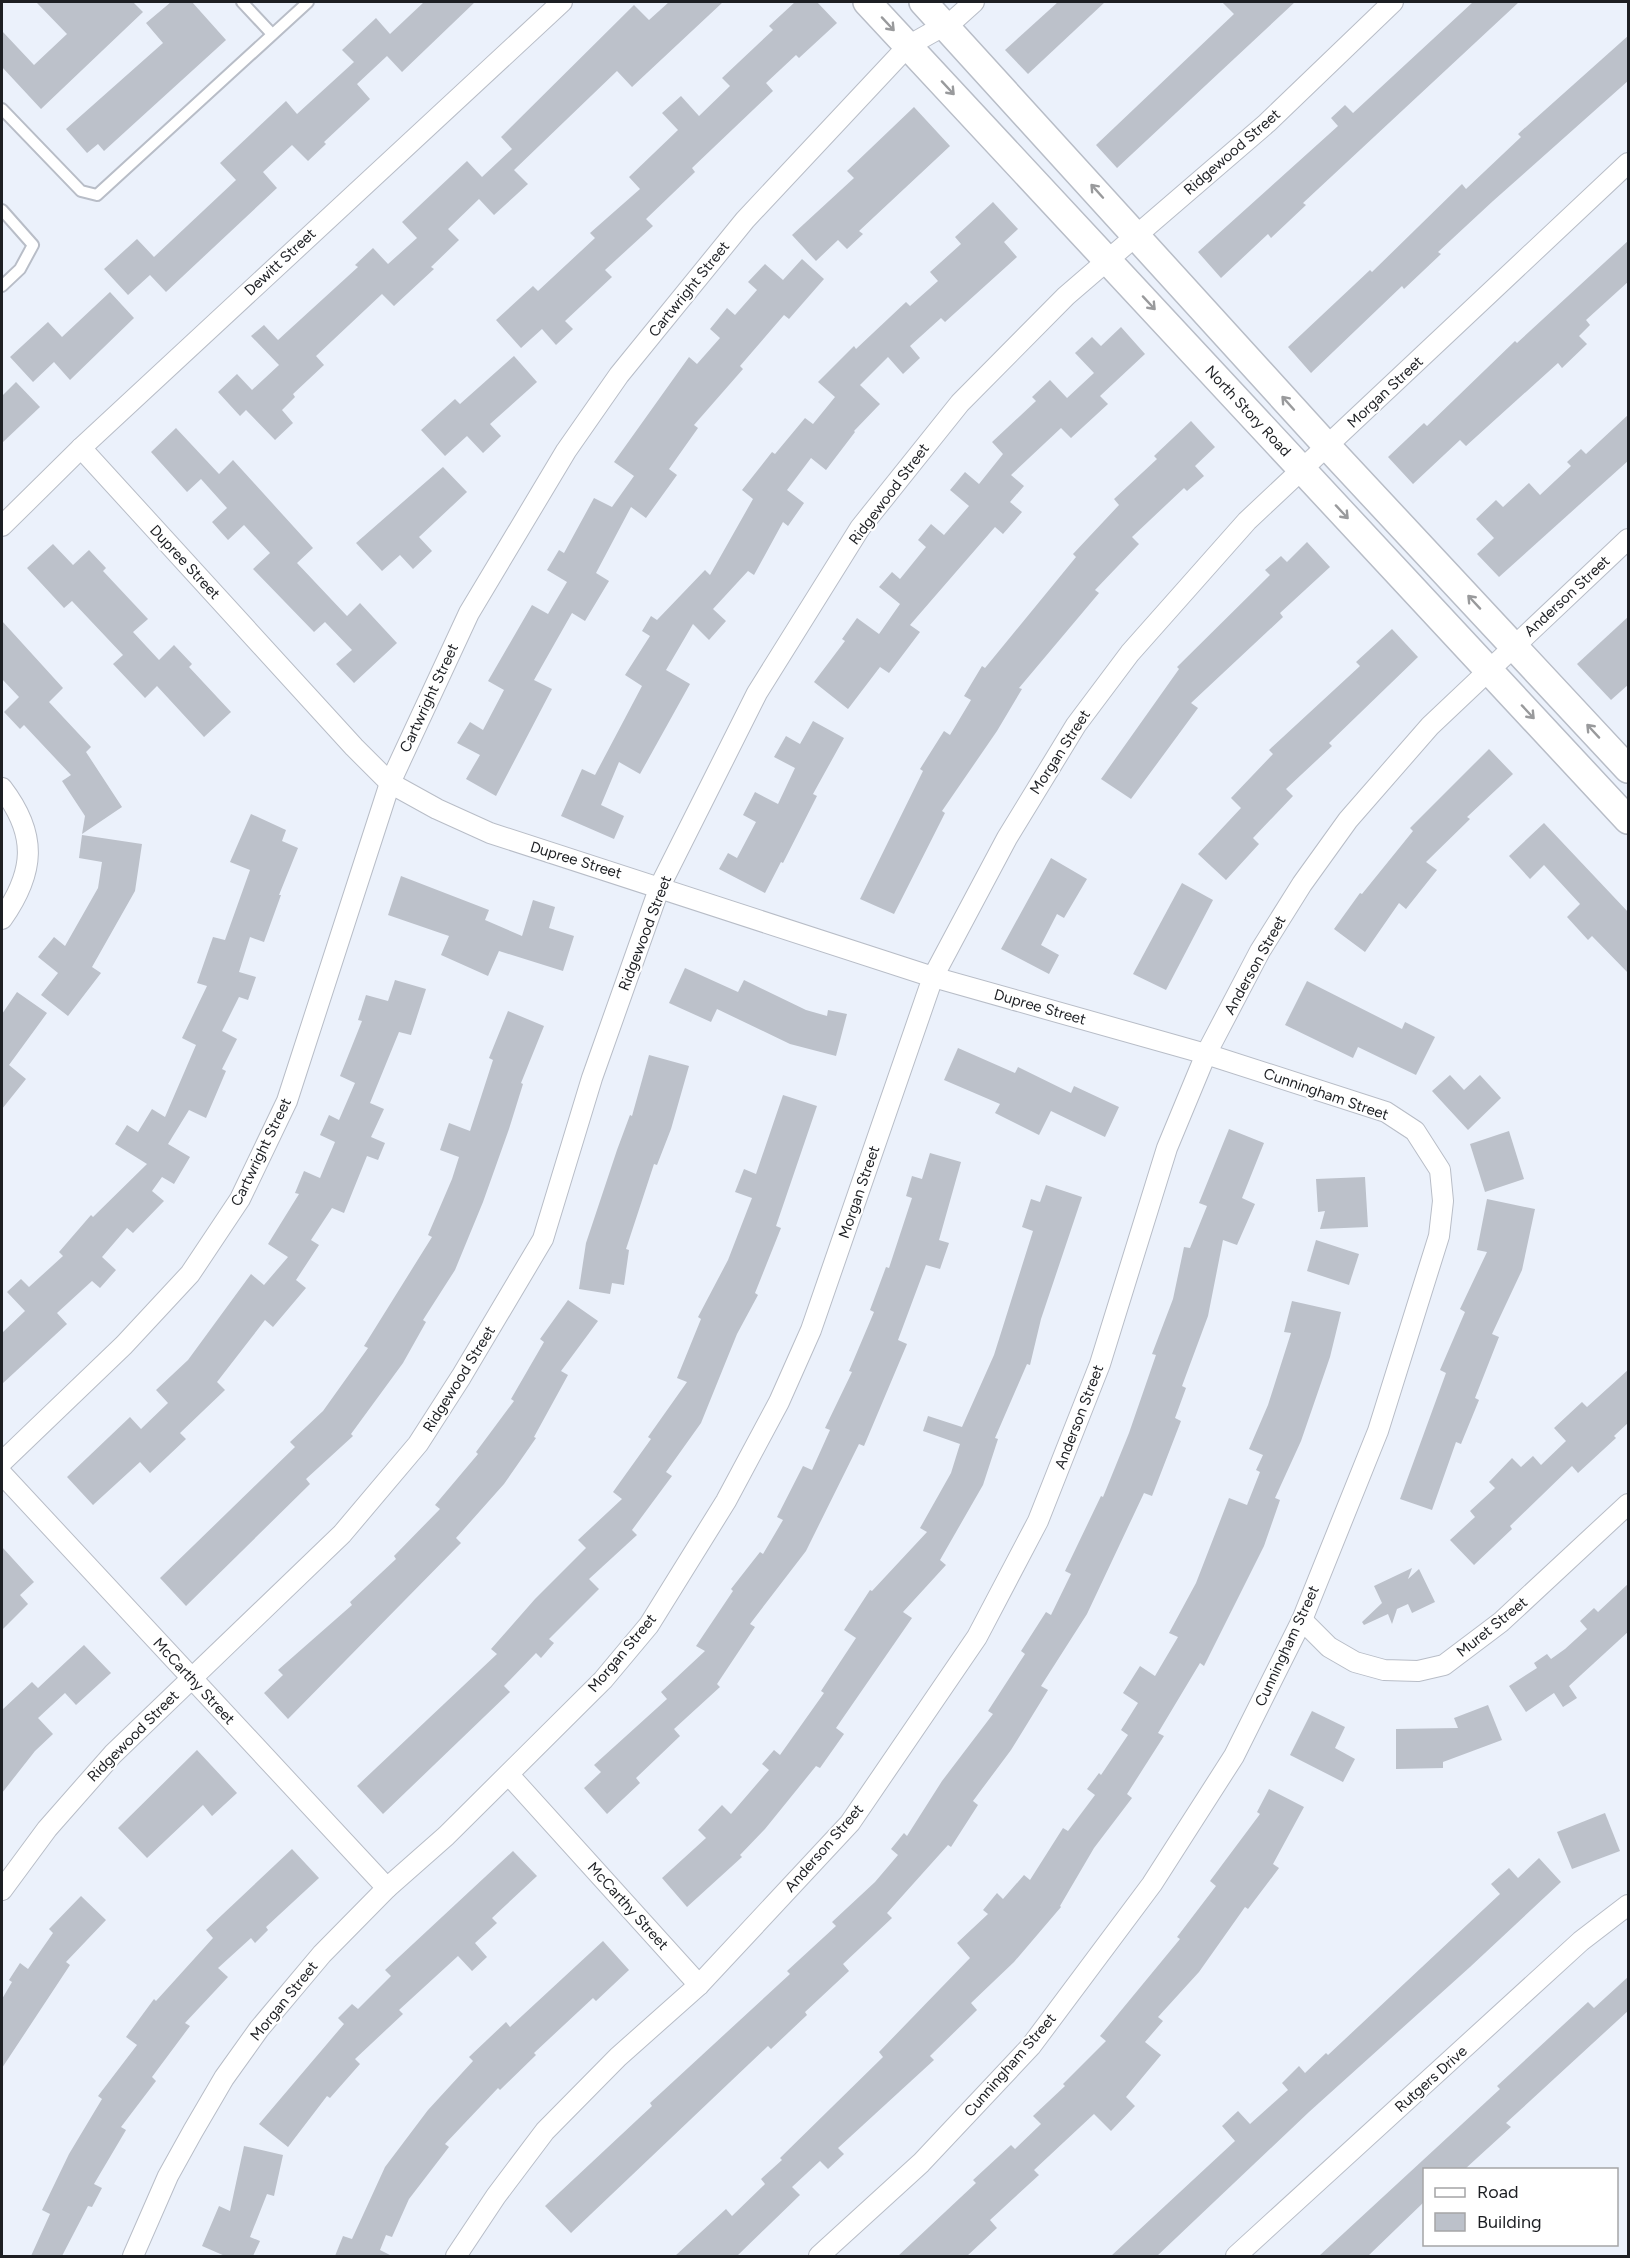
<svg xmlns="http://www.w3.org/2000/svg" width="1630" height="2258" font-family="Figtree,sans-serif">
<style>
.building{fill:#bcc1ca}
.lines{fill:none;stroke-linecap:round;stroke-linejoin:round}
.service-casing{stroke:#b8bdc7;stroke-width:14}
.minor-casing{stroke:#b8bdc7;stroke-width:22}
.secondary-casing{stroke:#b8bdc7;stroke-width:30}
.service{stroke:#fff;stroke-width:10}
.minor{stroke:#fff;stroke-width:20}
.secondary{stroke:#fff;stroke-width:27}
.oneway{stroke:#999a9c}
.labels{text-anchor:middle;dominant-baseline:central;stroke-width:4.5;stroke-linejoin:round;paint-order:stroke}
.street-label{font-size:15px;fill:#1d1f23;stroke:#fff}
</style>
<rect width="100%" height="100%" fill="#ebf1fb"/>
<g class="building">
<path d="M36 2H133L143 12 41 109 2 67V31L34 65 67 34Z"/>
<path d="M171 2H192L226 40 104 151 98 144 87 153 66 129 163 43 146 23Z"/>
<path d="M424 2H475L402 72 387 56 357 84 370 99 324 142 326 144 308 161 292 145 263 172 277 188 166 292 150 275 128 295 104 269 137 239 154 257 236 180 220 163 286 101 297 114 354 62 342 50 376 18 390 34Z"/>
<path d="M669 2H723L632 87 617 71 514 170 528 184 494 215 479 199 448 229 459 240 431 267 434 269 394 306 382 294 316 356 324 365 293 394 295 397 282 410 293 423 275 440 246 410 240 416 218 392 237 374 252 390 279 365 251 336 264 325 278 340 358 267 355 265 373 248 388 264 417 238 402 222 467 161 482 177 512 149 501 137 634 5 649 20Z"/>
<path d="M795 2H817L837 23 799 58 796 55 766 83 773 91 692 168 695 172 646 219 653 226 605 270 612 277 565 321 573 329 556 345 542 329 521 348 496 320 533 286 538 291 595 238 590 233 640 189 629 177 678 130 662 113 681 96 699 116 730 86 722 78 773 30 769 26Z"/>
<path d="M1058 2H1105L1028 74 1005 50Z"/>
<path d="M1222 2H1295L1117 168 1096 145 1234 14Z"/>
<path d="M1473 2H1519L1303 203 1306 205 1271 238 1268 234 1221 278 1198 252 1338 126 1331 118 1345 105 1353 113Z"/>
<path d="M1629 35V80L1493 201 1438 252 1441 254 1404 289 1402 286 1311 373 1288 347 1370 270 1372 272 1462 184 1466 189 1521 137 1518 134Z"/>
<path d="M914 107 950 146 859 231 863 234 847 249 838 240 816 261 792 235 854 178 847 171Z"/>
<path d="M993 202 1018 229 1004 242 1017 257 945 322 941 318 910 346 920 358 903 374 888 357 860 385 880 404 854 431 855 432 826 470 811 458 787 490 804 503 788 526 783 522 754 575 748 571 713 609 726 621 709 640 693 624 666 670 690 684 640 774 619 762 601 805 624 816 614 839 561 816 582 769 595 775 642 686 625 675 650 636 642 631 651 616 657 620 705 570 710 575 753 499 742 490 772 452 775 454 805 418 813 424 835 397 818 382 854 346 856 349 906 302 910 306 938 281 930 272 961 244 955 237Z"/>
<path d="M1629 240V281L1586 320 1590 325 1579 336 1587 344 1562 368 1558 363 1466 446 1460 440 1413 484 1388 457 1424 423 1427 426 1515 341 1517 343Z"/>
<path d="M802 259 824 279 789 319 784 315 740 366 743 369 694 425 698 428 669 469 677 475 646 518 631 507 596 573 609 581 585 621 572 613 534 680 552 689 496 796 466 779 480 755 457 743 470 722 483 730 504 690 488 681 532 605 548 614 567 582 547 570 559 550 564 553 594 498 612 507 634 476 614 462 689 357 697 364 720 338 710 329 727 308 735 315 757 290 748 282 765 264 783 280Z"/>
<path d="M110 292 134 318 70 380 54 362 33 382 10 357 48 322 62 337Z"/>
<path d="M1121 327 1145 354 1100 396 1108 404 1071 438 1061 428 1011 475 1024 486 1010 502 1022 512 1003 534 995 527 910 625 920 632 889 673 880 667 848 709 814 682 845 641 842 639 857 618 879 634 900 604 879 587 892 572 900 579 926 547 918 540 931 524 944 535 969 506 950 490 965 472 979 484 1003 454 992 442 1036 401 1032 397 1050 380 1067 398 1094 373 1075 353 1092 337 1101 346Z"/>
<path d="M514 356 537 382 490 424 501 436 483 453 467 436 445 456 421 430 455 399 460 404Z"/>
<path d="M16 382 40 407 2 443V396Z"/>
<path d="M1629 414V460L1499 577 1477 554 1494 538 1476 519 1496 500 1503 507 1529 483 1540 495 1571 466 1567 462 1581 449 1586 454Z"/>
<path d="M1191 421 1215 447 1195 466 1204 476 1187 491 1184 488 1132 537 1139 544 1095 590 1099 593 1019 688 1022 689 997 731 942 811 945 813 894 914 860 899 923 771 920 769 944 731 950 735 971 700 964 696 982 666 985 668 1076 557 1073 554 1119 505 1114 499 1157 459 1154 456Z"/>
<path d="M176 428 219 474 233 460 313 548 297 563 347 616 360 603 397 643 354 683 336 664 352 650 325 622 314 632 253 569 270 553 244 525 228 540 212 522 227 508 201 479 187 492 151 452Z"/>
<path d="M443 467 467 492 419 537 432 551 413 569 400 555 382 571 356 543Z"/>
<path d="M1307 542 1330 567 1280 613 1283 617 1191 703 1198 708 1131 799 1101 779 1179 669 1177 667 1270 575 1265 570 1281 556 1287 562Z"/>
<path d="M53 544 73 565 89 550 106 568 103 571 148 619 133 632 159 660 174 645 192 664 189 667 231 712 204 737 157 686 145 698 113 664 123 655 72 601 64 608 27 568Z"/>
<path d="M1629 616V684L1611 700 1577 664Z"/>
<path d="M2 621 63 688 49 702 91 747 86 752 122 807 82 834 85 816 62 781 71 775 24 725 20 729 4 712 19 697 2 679Z"/>
<path d="M1392 629 1418 657 1329 743 1332 746 1286 789 1293 796 1253 838 1259 844 1226 880 1198 854 1241 808 1231 798 1273 754 1269 750 1360 666 1356 662Z"/>
<path d="M813 721 844 738 813 794 817 796 783 863 781 862 765 893 719 869 728 853 737 858 756 822 743 815 755 792 778 804 795 768 774 757 786 736 800 744Z"/>
<path d="M1489 749 1513 774 1467 817 1470 819 1426 862 1437 870 1406 909 1399 903 1365 952 1334 929 1360 893 1362 894 1413 831 1410 828Z"/>
<path d="M251 814 286 830 282 841 298 848 279 895H281L264 942 250 937 239 972 256 977 248 1000 239 997 222 1031 237 1039 222 1069 226 1071 206 1118 189 1110 168 1144 190 1157 174 1184 162 1177 152 1191 164 1201 133 1233 127 1228 102 1257 116 1270 100 1288 92 1281 57 1313 67 1324 2 1384V1333L25 1311 7 1292 21 1279 29 1287 63 1256 59 1252 91 1215 93 1217 147 1164 115 1144 127 1125 138 1132 152 1109 165 1117 196 1045 182 1038 207 986 197 983 213 937 225 940 250 870 230 862Z"/>
<path d="M1544 823 1629 913V974L1592 936 1588 940 1567 917 1580 904 1544 865 1530 879 1509 856Z"/>
<path d="M82 835 142 844 135 891 92 967 101 973 68 1016 41 995 58 973 38 957 54 937 65 946 98 888 102 862 79 858Z"/>
<path d="M1051 858 1087 879 1064 918 1057 914 1041 945 1059 955 1049 974 1001 949Z"/>
<path d="M401 876 489 910 485 920 522 936 533 900 555 907 549 928 574 936 563 971 499 951 488 976 441 955 449 936 388 915Z"/>
<path d="M1182 883 1213 900 1166 990 1133 974Z"/>
<path d="M685 968 738 992 744 980 806 1010 827 1016 828 1010 847 1014 836 1056 790 1044 717 1009 711 1022 669 1003Z"/>
<path d="M395 980 426 989 411 1035 399 1032 370 1103 384 1109 371 1137 385 1143 378 1160 367 1156 344 1213 332 1208 311 1240 319 1245 296 1280 306 1288 273 1327 265 1320 217 1382 225 1390 180 1433 186 1439 150 1473 140 1462 93 1505 67 1477 130 1417 141 1429 168 1403 156 1390 188 1360 251 1274 264 1285 288 1257 268 1244 299 1194 295 1193 304 1171 320 1178 335 1142 320 1135 329 1115 339 1120 355 1083 340 1076 362 1021 358 1020 366 995 388 1001Z"/>
<path d="M1307 981 1402 1029 1405 1022 1435 1037 1416 1075 1358 1047 1353 1058 1285 1025Z"/>
<path d="M17 992 47 1013 9 1065 26 1079 2 1109V1014Z"/>
<path d="M508 1011 544 1026 521 1083 523 1084 509 1129 483 1202 455 1270 423 1320 426 1322 403 1363 351 1434 353 1436 306 1479 310 1484 186 1606 160 1578 295 1447 290 1442 323 1411 368 1348 364 1346 432 1237 428 1235 452 1179 459 1157 440 1150 449 1123 470 1131 493 1060 489 1058Z"/>
<path d="M958 1048 1015 1073 1018 1067 1071 1093 1074 1086 1119 1107 1105 1137 1051 1111 1039 1135 995 1113 1000 1104 944 1080Z"/>
<path d="M649 1055 689 1066 671 1129 657 1165 654 1164 626 1249 629 1250 624 1285 612 1283 610 1294 579 1289 586 1243 617 1150 630 1115 632 1116Z"/>
<path d="M1450 1075 1464 1090 1480 1075 1501 1098 1468 1130 1432 1091Z"/>
<path d="M783 1095 817 1106 776 1226 781 1228 755 1293 758 1295 737 1334 701 1423 666 1472 672 1476 632 1530 637 1535 589 1579 599 1589 549 1639 554 1643 541 1658 536 1653 504 1686 510 1692 383 1814 357 1786 497 1654 491 1649 535 1599 586 1548 578 1540 622 1499 613 1492 651 1439 648 1437 687 1382 677 1378 701 1319 698 1317 728 1260 752 1198 735 1192 744 1169 756 1174Z"/>
<path d="M1229 1129 1264 1143 1242 1198 1255 1204 1237 1245 1223 1240 1208 1316 1182 1386 1186 1388 1175 1418 1181 1421 1152 1496 1144 1493 1087 1614 1041 1686 1048 1690 1011 1750 973 1801 978 1805 951 1847 948 1845 887 1913 892 1918 843 1964 849 1971 805 2012 807 2015 771 2049 768 2046 571 2233 545 2206 652 2106 650 2103 790 1974 787 1971 836 1926 832 1922 875 1882 898 1855 891 1849 904 1833 907 1836 942 1781 993 1714 988 1711 1025 1654 1021 1651 1046 1612 1051 1615 1071 1574 1065 1571 1101 1496 1103 1497 1129 1433 1156 1355 1152 1354 1173 1299 1184 1247 1190 1248 1207 1206 1199 1203Z"/>
<path d="M1509 1131 1524 1179 1485 1192 1470 1144Z"/>
<path d="M930 1153 961 1162 939 1240 949 1243 940 1269 926 1265 898 1340 907 1344 864 1446 859 1444 806 1551 750 1624 755 1627 717 1684 720 1687 674 1729 680 1736 636 1778 640 1783 607 1814 584 1788 601 1772 594 1765 667 1699 661 1692 705 1651 696 1646 733 1591 731 1589 760 1552 763 1554 783 1520 777 1517 803 1466 812 1470 830 1430 825 1428 852 1372 849 1371 874 1312 870 1310 886 1267 889 1268 912 1198 906 1196 912 1176 922 1179Z"/>
<path d="M1365 1177 1368 1227 1320 1229 1325 1211 1318 1212 1316 1179Z"/>
<path d="M1046 1185 1082 1197 1041 1319 1030 1365 1027 1364 995 1438 998 1439 983 1485 940 1560 946 1565 903 1612 912 1618 836 1728 844 1734 820 1768 816 1766 765 1829 740 1855 742 1857 687 1907 662 1878 706 1838 698 1830 722 1805 731 1814 769 1770 762 1764 774 1750 780 1755 824 1693 821 1691 856 1638 844 1630 870 1590 872 1591 927 1532 920 1528 951 1473 960 1444 923 1431 928 1416 962 1427 994 1355 1033 1231 1022 1227 1031 1199 1040 1202Z"/>
<path d="M1487 1199 1535 1209 1522 1270 1492 1334 1499 1337 1475 1398 1479 1400 1461 1444 1456 1442 1432 1510 1400 1499 1446 1373 1440 1370 1465 1312 1460 1309 1487 1252 1477 1250Z"/>
<path d="M1316 1240 1359 1254 1349 1285 1307 1271Z"/>
<path d="M568 1300 598 1321 561 1371 568 1375 534 1437 536 1438 504 1484 456 1538 461 1543 288 1719 264 1693 283 1675 278 1670 352 1605 350 1602 396 1559 394 1556 440 1509 435 1505 478 1454 476 1452 514 1401 511 1399 544 1342 540 1339Z"/>
<path d="M1292 1301 1341 1312 1330 1357 1301 1441 1275 1498 1280 1500 1264 1546 1204 1666 1200 1663 1158 1733 1164 1736 1127 1794 1132 1798 1094 1848 1060 1906 1061 1907 1014 1962 971 2003 977 2010 930 2056 934 2060 838 2148 844 2154 828 2169 820 2161 792 2187 800 2195 737 2256H675L726 2209 732 2216 765 2184 761 2179 782 2160 780 2158 883 2057 879 2052 970 1958 957 1943 988 1914 983 1910 997 1893 1003 1899 1024 1875 1030 1880 1063 1828 1068 1831 1095 1795 1087 1789 1099 1773 1101 1775 1128 1735 1121 1730 1138 1703 1123 1693 1140 1666 1155 1676 1178 1637 1169 1633 1196 1583 1229 1498 1247 1505 1260 1472 1256 1470 1263 1455 1249 1449 1268 1405 1291 1333 1284 1332Z"/>
<path d="M1629 1369V1422L1614 1436 1616 1438 1578 1473 1572 1466 1510 1526 1512 1529 1474 1565 1450 1540 1475 1517 1470 1511 1495 1488 1489 1482 1512 1458 1521 1467 1533 1456 1541 1465 1566 1441 1554 1428 1582 1402 1587 1407Z"/>
<path d="M2 1547 34 1582 20 1595 28 1604 2 1630Z"/>
<path d="M1412 1568 1408 1579 1419 1569 1435 1602 1412 1613 1408 1604 1397 1609 1392 1624 1388 1614 1364 1625 1362 1622 1382 1603 1374 1586Z"/>
<path d="M1629 1583V1631L1569 1686 1577 1698 1563 1707 1554 1693 1526 1712 1509 1686 1537 1668 1534 1663 1547 1654 1551 1659 1565 1649 1587 1629 1580 1621 1594 1608 1598 1612Z"/>
<path d="M84 1645 111 1673 76 1705 65 1693 38 1718 53 1734 35 1751 2 1793V1710L32 1682 38 1688Z"/>
<path d="M1488 1705 1502 1740 1443 1762V1768L1396 1769V1729L1458 1728 1454 1718Z"/>
<path d="M1312 1711 1345 1727 1335 1748 1355 1759 1343 1782 1290 1755Z"/>
<path d="M197 1750 237 1793 212 1816 203 1805 147 1858 118 1828Z"/>
<path d="M1269 1789 1304 1807 1273 1864 1279 1868 1248 1909 1245 1907 1199 1972 1158 2017 1163 2021 1145 2042 1161 2055 1126 2097 1135 2106 1111 2131 1094 2114 1034 2170 1039 2175 990 2220 997 2228 967 2256H898L976 2183 973 2180 1011 2145 1015 2149 1041 2124 1033 2116 1065 2086 1063 2084 1106 2041 1100 2036 1180 1939 1177 1937 1216 1886 1210 1881 1260 1814 1257 1812Z"/>
<path d="M1605 1813 1620 1851 1572 1869 1557 1832Z"/>
<path d="M292 1849 319 1878 266 1927 268 1930 255 1943 251 1938 218 1968 228 1977 185 2023 190 2026 152 2077 156 2081 121 2127 126 2130 94 2184 102 2188 92 2207 88 2206 62 2256H31L50 2214 42 2210 69 2154 102 2099 98 2096 137 2045 126 2037 154 1999 156 2001 213 1938 206 1930Z"/>
<path d="M513 1851 537 1876 492 1918 497 1923 475 1943 487 1957 472 1971 458 1956 399 2010 403 2014 355 2059 360 2064 330 2098 327 2096 288 2147 259 2124 344 2024 338 2018 352 2004 358 2009 391 1976 385 1970Z"/>
<path d="M1539 1858 1561 1882 1470 1967 1309 2112 1157 2256H1111L1235 2141 1222 2126 1238 2111 1250 2124 1288 2090 1282 2083 1299 2066 1305 2073 1326 2053 1328 2055 1500 1894 1491 1884 1509 1868 1518 1878Z"/>
<path d="M81 1896 106 1920 66 1962 70 1965 2 2068V1999L12 1982 9 1980 20 1963 28 1969 53 1933 49 1929Z"/>
<path d="M603 1941 629 1970 596 2001 593 1998 534 2053 536 2055 500 2090 498 2088 445 2144 449 2147 409 2199 392 2237 386 2235 380 2250 392 2256H335L343 2236 352 2239 385 2167 428 2110 473 2061 469 2057 506 2022 510 2027Z"/>
<path d="M1629 1976V2010L1506 2123 1511 2127 1465 2169H1425V2201L1368 2256H1319L1500 2089 1497 2086 1588 2002 1594 2008Z"/>
<path d="M244 2146 283 2155 274 2196 267 2194 250 2237 260 2241 253 2256H225L202 2246 219 2206 230 2211Z"/>
</g>
<g class="lines">
<g class="service-casing">
<g id="service">
<path d="M242 2 272 34"/>
<path d="M2 109 81 191 97 195 308 2"/>
<path d="M2 210 33 245 20 269 2 286"/>
</g>
</g>
<g class="minor-casing">
<g id="minor">
<path d="M81 448 354 747 390 783 437 809 490 833 933 977 1206 1054 1386 1112 1415 1131 1440 1170 1443 1201 1439 1236 1378 1431 1302 1620 1234 1756 1152 1884 1031 2046 921 2163 819 2256"/>
<path d="M2 526 81 448 562 2"/>
<path d="M2 788C38 835 35 872 2 919"/>
<path d="M2 1462 124 1345 190 1274 240 1199 287 1101 390 783 469 613 566 451 619 375 745 220 908 46 954 20 974 2"/>
<path d="M2 1474 387 1888"/>
<path d="M1302 1620 1329 1647 1355 1662 1384 1670 1418 1671 1444 1665 1501 1622 1628 1504"/>
<path d="M509 1775 699 1985"/>
<path d="M2 1890 47 1829 113 1754 342 1534 418 1444 461 1377 543 1239 592 1078 660 886 757 693 860 528 960 403 1066 296 1267 123 1393 2"/>
<path d="M133 2256 168 2176 193 2131 224 2078 259 2029 322 1954 387 1888 446 1836 603 1680 649 1625 726 1501 779 1402 811 1330 933 977 1007 838 1076 725 1130 653 1247 521 1628 163"/>
<path d="M456 2256 496 2196 545 2131 618 2057 699 1985 850 1823 977 1637 1038 1521 1100 1364 1167 1148 1206 1054 1260 951 1302 884 1348 820 1430 726 1628 539"/>
<path d="M1236 2256 1581 1941 1628 1905"/>
</g>
</g>
<g class="secondary-casing">
<g id="secondary">
<path d="M867 2 1628 820"/>
<path d="M923 2 1327 446 1628 769"/>
</g>
</g>
<use href="#service" class="service"/>
<use href="#minor" class="minor"/>
<use href="#secondary" class="secondary"/>
</g>
<defs><path id="oneway-shaft" d="M-6 0H5M1.5-3L5.5 0L1.5 3" fill="none" stroke-width="1.6" stroke-linecap="round" stroke-linejoin="round" transform="scale(1.5)"/></defs>
<g class="oneway">
<use href="#oneway-shaft" transform="translate(888 24) rotate(47)"/>
<use href="#oneway-shaft" transform="translate(948 88) rotate(47)"/>
<use href="#oneway-shaft" transform="translate(1097 191) rotate(-132)"/>
<use href="#oneway-shaft" transform="translate(1149 303) rotate(47)"/>
<use href="#oneway-shaft" transform="translate(1288 403) rotate(-132)"/>
<use href="#oneway-shaft" transform="translate(1342 512) rotate(47)"/>
<use href="#oneway-shaft" transform="translate(1474 602) rotate(-133)"/>
<use href="#oneway-shaft" transform="translate(1528 712) rotate(47)"/>
<use href="#oneway-shaft" transform="translate(1593 731) rotate(-133)"/>
</g>
<g class="labels">
<g class="street-label">
<text transform="translate(1232 152) rotate(-41)">Ridgewood Street</text>
<text transform="translate(280 262) rotate(-43)">Dewitt Street</text>
<text transform="translate(689 289) rotate(-51)">Cartwright Street</text>
<text transform="translate(1385 392) rotate(-43)">Morgan Street</text>
<text transform="translate(1248 411) rotate(47)">North Story Road</text>
<text transform="translate(889 494) rotate(-53)">Ridgewood Street</text>
<text transform="translate(185 562) rotate(47)">Dupree Street</text>
<text transform="translate(1567 596) rotate(-43)">Anderson Street</text>
<text transform="translate(429 698) rotate(-65)">Cartwright Street</text>
<text transform="translate(1060 752) rotate(-57)">Morgan Street</text>
<text transform="translate(576 860) rotate(17)">Dupree Street</text>
<text transform="translate(645 933) rotate(-69)">Ridgewood Street</text>
<text transform="translate(1255 965) rotate(-61)">Anderson Street</text>
<text transform="translate(1040 1007) rotate(16)">Dupree Street</text>
<text transform="translate(1326 1094) rotate(19)">Cunningham Street</text>
<text transform="translate(261 1152) rotate(-64)">Cartwright Street</text>
<text transform="translate(859 1192) rotate(-71)">Morgan Street</text>
<text transform="translate(459 1379) rotate(-58)">Ridgewood Street</text>
<text transform="translate(1079 1417) rotate(-69)">Anderson Street</text>
<text transform="translate(1492 1627) rotate(-39)">Muret Street</text>
<text transform="translate(1287 1646) rotate(-65)">Cunningham Street</text>
<text transform="translate(622 1653) rotate(-50)">Morgan Street</text>
<text transform="translate(194 1681) rotate(47)">McCarthy Street</text>
<text transform="translate(133 1736) rotate(-45)">Ridgewood Street</text>
<text transform="translate(824 1848) rotate(-49)">Anderson Street</text>
<text transform="translate(628 1906) rotate(48)">McCarthy Street</text>
<text transform="translate(284 2001) rotate(-51)">Morgan Street</text>
<text transform="translate(1010 2065) rotate(-49)">Cunningham Street</text>
<text transform="translate(1431 2079) rotate(-42)">Rutgers Drive</text>
</g>
</g>
<rect width="1630" height="2258" fill="none" stroke="#1d1f23" stroke-width="6"/>
<rect x="1423" y="2168" width="195" height="78" fill="#ffffff" stroke="#a5a5a7" stroke-width="1.5"/>
<rect x="1435" y="2188" width="30" height="9" fill="#ffffff" stroke="#a5a5a7" stroke-width="1.5"/>
<text x="1477" y="2198" font-size="18" fill="#1d1f23">Road</text>
<rect x="1435" y="2213" width="30" height="18" fill="#bcc1ca" stroke="#a5a5a7" stroke-width="1.5"/>
<text x="1477" y="2228" font-size="18" fill="#1d1f23">Building</text>
</svg>
